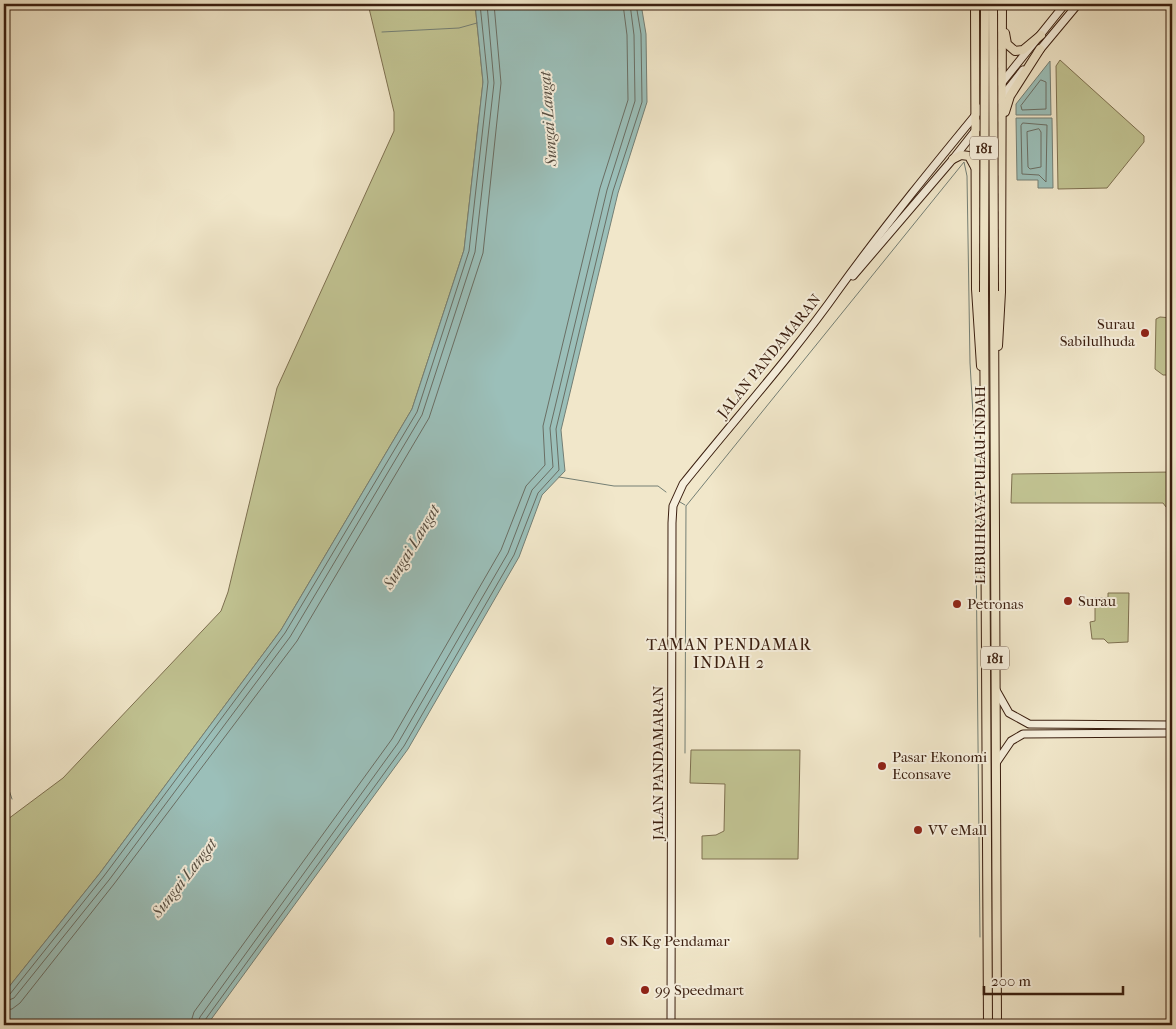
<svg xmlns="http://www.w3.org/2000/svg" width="1176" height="1029" font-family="'IM FELL French Canon',serif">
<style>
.green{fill:#c1c392;stroke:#7e7050}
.water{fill:#9bbfb9;stroke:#747f75}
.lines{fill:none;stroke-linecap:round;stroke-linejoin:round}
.shore{stroke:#6a6e64;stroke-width:1}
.stream{stroke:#747f75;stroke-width:1}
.secondary-casing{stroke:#3a1e0f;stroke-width:9}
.primary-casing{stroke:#3a1e0f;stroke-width:10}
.secondary{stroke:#f6efdd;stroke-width:7}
.primary{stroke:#f1e7ca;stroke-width:8}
.primary-bridge-casing{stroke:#3a1e0f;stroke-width:10;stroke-linecap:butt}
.primary-bridge{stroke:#f1e7ca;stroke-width:8}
.poi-dot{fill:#8f2418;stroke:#f6efdd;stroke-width:2}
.labels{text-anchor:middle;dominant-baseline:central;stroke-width:4;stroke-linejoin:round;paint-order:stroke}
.shield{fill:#f6efdd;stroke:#725d4d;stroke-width:1}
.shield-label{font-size:14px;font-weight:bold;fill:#3a1e0f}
.poi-label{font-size:15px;fill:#3a1e0f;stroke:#f6efdd;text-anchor:start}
.street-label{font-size:15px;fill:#3a1e0f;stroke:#f6efdd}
.water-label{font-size:16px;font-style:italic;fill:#574e42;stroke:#f6efdd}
.neighbourhood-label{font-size:16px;letter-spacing:1px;fill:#3a1e0f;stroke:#f6efdd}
</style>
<rect width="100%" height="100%" fill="#f1e7ca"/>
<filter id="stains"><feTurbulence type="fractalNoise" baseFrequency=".004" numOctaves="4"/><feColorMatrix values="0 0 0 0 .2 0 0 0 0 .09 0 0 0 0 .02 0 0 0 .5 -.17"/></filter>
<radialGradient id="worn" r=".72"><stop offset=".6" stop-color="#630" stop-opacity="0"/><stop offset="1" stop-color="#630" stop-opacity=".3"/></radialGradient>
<g class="green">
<path d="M368 4H475L483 82 464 250 412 409 281 630 100 873 4 993V822L63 778 221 611 228 592 277 388 394 131V112Z"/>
<path d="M1060 60 1144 136V142L1107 188 1058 189 1056 66Z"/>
<path d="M1160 317 1172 318V375H1163L1155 369 1156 319Z"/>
<path d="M1172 472V507H1166L1163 503H1011L1012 474Z"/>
<path d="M1108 593H1129L1128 642 1108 643 1104 639H1092L1090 622 1095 621V598H1108Z"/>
<path d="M691 750H800L798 859H702V836L716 835 724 831 725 784 690 783Z"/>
</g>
<g class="water">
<path d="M475 4H641L646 34 647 102 618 193 561 430 565 471 542 495 519 557 408 749 207 1025H4V993L100 873 281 630 412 409 464 250 483 82Z"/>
<path d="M1050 61 1051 115H1016V104Z"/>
<path d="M1016 118H1052L1053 188H1038V180H1017Z"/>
</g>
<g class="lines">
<g class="shore">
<path d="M1041 80 1046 82V109L1022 110 1021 106Z"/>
<path d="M1023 123 1047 125 1046 182 1039 175 1022 174 1021 126Z"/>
<path d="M1039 129 1041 132V167L1030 169 1028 167 1027 132Z"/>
<path d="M4 996 10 994 104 876 285 633 417 412 469 251 488 82 480 4"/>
<path d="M4 1002 14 998 109 880 290 637 422 415 475 252 494 83 487 4"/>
<path d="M4 1010 12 1009 20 1003 114 884 297 641 429 418 483 253 501 83 494 4"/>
<path d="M190 1025 194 1012 392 739 501 550 526 486 545 465 543 426 600 188 628 100 627 35 623 4"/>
<path d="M197 1025 200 1017 398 743 508 553 532 490 553 467 550 428 607 190 635 101 634 35 630 4"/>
<path d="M204 1025 205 1020 404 746 514 555 538 493 559 470 556 429 613 191 642 102 641 34 636 4"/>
</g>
<g class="stream">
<path d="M382 32 459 28 477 23"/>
<path d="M559 477 614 486H658L666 492"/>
<path d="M680 502 685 505"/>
<path d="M685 753 686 506 964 162 967 176 970 363 975 449 980 937"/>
<path d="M4 775 12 799"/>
</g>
<g class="secondary-casing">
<g id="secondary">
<path d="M1038 52 1078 4"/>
<path d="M1000 85 1065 4"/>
<path d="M853 276 953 159 1023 70"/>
<path d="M996 690 1009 713 1029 724 1172 725"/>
<path d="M996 763 1011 741 1023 734 1172 733"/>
<path d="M671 1025 672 523 673 506 683 484C735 419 791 357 839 289 886 224 936 163 987 101"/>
</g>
</g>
<g class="primary-casing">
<g id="primary">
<path d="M975 4 976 289 981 366"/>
<path d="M1005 33 1007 44 1015 51 1023 50 1041 35"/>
<path d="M1005 112 1010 96 1040 49"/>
<path d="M953 159 961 155 969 156 975 167"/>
<path d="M994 291 997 1025"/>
<path d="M984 292 988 1025"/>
<path d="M998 346 1001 292 1002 4"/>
</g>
</g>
<use href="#secondary" class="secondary"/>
<use href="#primary" class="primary"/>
<g class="primary-bridge-casing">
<g id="primary-bridge">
<path d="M993 4 994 291"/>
<path d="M984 292 985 4"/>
</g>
</g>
<use href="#primary-bridge" class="primary-bridge"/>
</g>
<g class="poi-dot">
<circle cx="1145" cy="333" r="5"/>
<circle cx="1068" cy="601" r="5"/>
<circle cx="957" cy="604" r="5"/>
<circle cx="882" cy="766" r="5"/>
<circle cx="918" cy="830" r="5"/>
<circle cx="610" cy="941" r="5"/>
<circle cx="645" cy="990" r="5"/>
</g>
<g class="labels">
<g class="shield">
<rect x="970" y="136.5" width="28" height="23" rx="4"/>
<rect x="981" y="646.5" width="28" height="23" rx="4"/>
</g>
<g class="shield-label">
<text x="984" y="148">181</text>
<text x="995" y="658">181</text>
</g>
<g class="poi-label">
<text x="1135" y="324" text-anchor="end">Surau<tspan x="1135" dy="17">Sabilulhuda</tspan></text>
<text x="1078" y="601">Surau</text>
<text x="967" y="604">Petronas</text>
<text x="892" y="757">Pasar Ekonomi<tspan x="892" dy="17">Econsave</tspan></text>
<text x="928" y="830">VV eMall</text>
<text x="620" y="941">SK Kg Pendamar</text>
<text x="655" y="990">99 Speedmart</text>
</g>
<g class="street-label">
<text transform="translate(769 356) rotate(-51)">JALAN PANDAMARAN</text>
<text transform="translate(980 485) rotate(-90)">LEBUHRAYA PULAU INDAH</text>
<text transform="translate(658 763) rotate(-90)">JALAN PANDAMARAN</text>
</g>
<g class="water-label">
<text transform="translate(548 119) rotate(-94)">Sungai Langat</text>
<text transform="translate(411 547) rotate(-59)">Sungai Langat</text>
<text transform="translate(184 878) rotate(-52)">Sungai Langat</text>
</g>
<g class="neighbourhood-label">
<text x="729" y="644">TAMAN PENDAMAR<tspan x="729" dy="18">INDAH 2</tspan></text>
</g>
</g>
<rect width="1176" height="1029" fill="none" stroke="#f1e7ca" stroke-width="20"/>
<rect x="5" y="5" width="1166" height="1019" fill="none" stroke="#3a1e0f" stroke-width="2.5"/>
<rect x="10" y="10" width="1156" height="1009" fill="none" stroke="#3a1e0f"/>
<path d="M984 986v8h139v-8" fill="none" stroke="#3a1e0f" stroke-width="2.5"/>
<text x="991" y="986" font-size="15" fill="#3a1e0f" stroke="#f6efdd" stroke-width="4" paint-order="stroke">200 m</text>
<rect width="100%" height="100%" filter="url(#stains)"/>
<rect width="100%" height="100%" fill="url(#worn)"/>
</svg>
